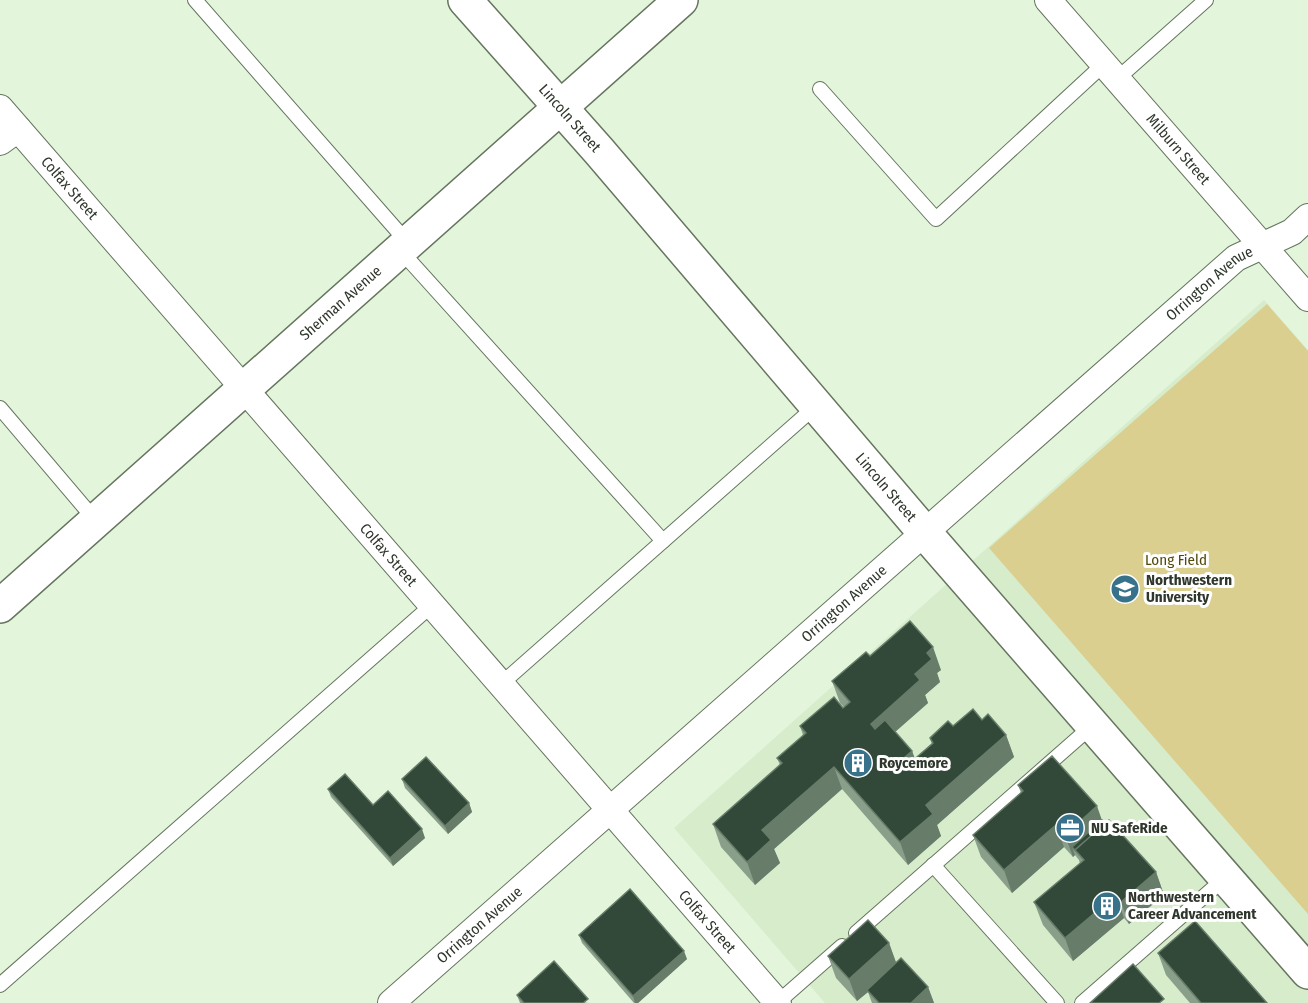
<svg xmlns="http://www.w3.org/2000/svg" width="1308" height="1003" font-family="'Fira Sans Condensed',sans-serif">
<style>
.built{fill:#d6eccb}
.green{fill:#dbcf90}
.lines{fill:none;stroke-linecap:round;stroke-linejoin:round}
.lane-casing{stroke:#65755e;stroke-width:16}
.street-casing{stroke:#65755e;stroke-width:28}
.secondary-casing{stroke:#65755e;stroke-width:36}
.lane{stroke:#fff;stroke-width:14}
.street{stroke:#fff;stroke-width:26}
.secondary{stroke:#fff;stroke-width:33}
.wall{fill:#8a9f8a}
.shaded-wall{fill:#677d6a}
.building{fill:#324939;stroke:#677d6a;stroke-width:1.5}
.labels{text-anchor:middle;dominant-baseline:central;stroke-width:6;stroke-linejoin:round;paint-order:stroke}
.street-label{font-size:15px;fill:#2f362c;stroke:#fff}
.park-label{font-size:15px;fill:#544908;stroke:#fff}
.poi-label{font-size:15px;font-weight:bold;fill:#2f362c;stroke:#fff;text-anchor:start}
</style>
<rect width="100%" height="100%" fill="#e3f5db"/>
<path class="built" d="M1264 300 1308 350V1003H825L674 828Z"/>
<path class="green" d="M1267 304 1308 351V914L989 548Z"/>
<g class="lines">
<g class="lane-casing">
<g id="lane">
<path d="M195 0 408 243"/>
<path d="M1117 79 1206 0"/>
<path d="M820 89 936 219 1104 64"/>
<path d="M400 250 663 541"/>
<path d="M0 408 96 521"/>
<path d="M501 684 816 406"/>
<path d="M933 865 1057 1003"/>
<path d="M856 933 1093 725"/>
<path d="M0 985 432 605"/>
<path d="M777 1003 842 946"/>
<path d="M1082 1003 1225 878"/>
</g>
</g>
<g class="street-casing">
<g id="street">
<path id="s1" d="M1048 0 1308 298"/>
<path id="s2" d="M0 108 778 1003"/>
<path d="M0 142 18 129"/>
<path id="s3" d="M391 1003 1236 258 1292 232 1308 217"/>
</g>
</g>
<g class="secondary-casing">
<g id="secondary">
<path id="s4" d="M465 0 599 151 925 533 1308 972"/>
<path id="s5" d="M0 606 681 0"/>
</g>
</g>
<use href="#lane" class="lane"/>
<use href="#street" class="street"/>
<use href="#secondary" class="secondary"/>
</g>
<g class="wall">
<path d="M870 656 941 670 937 673 940 682 925 695 928 703 895 732 912 751 915 759 932 744 930 738 953 726 982 720 1006 735 1014 757 937 825 941 836 908 865 842 789 774 849 780 863 755 885 721 847 713 824 780 765 777 758 803 735 800 726 844 707 840 703 832 681Z"/>
<path d="M402 779 469 803 472 812 448 834 405 788Z"/>
<path d="M1018 785 1102 820 1156 872 1164 895 1129 924 1124 918 1073 961 1043 925 1034 902 1080 864 1079 860 1075 855 1073 857 1064 847 1012 893 981 857 973 835 1021 793Z"/>
<path d="M328 789 373 805 425 838 393 866 331 797Z"/>
<path d="M579 935 687 959 638 1003H634L582 943Z"/>
<path d="M889 943 896 963 928 987 934 1003H872L868 992 857 1001 836 978 828 956Z"/>
<path d="M1158 953 1267 1003H1190L1166 975Z"/>
<path d="M517 995 589 1003H520Z"/>
</g>
<g class="shaded-wall">
<path d="M933 647 941 670 937 673 940 682 925 695 928 703 879 746 871 724 915 674 927 653Z"/>
<path d="M1006 735 1014 757 937 825 941 836 908 865 900 842 926 805Z"/>
<path d="M912 751 920 773 905 757Z"/>
<path d="M834 767 842 789 774 849 780 863 755 885 747 862 762 830Z"/>
<path d="M469 803 472 812 448 834 445 826Z"/>
<path d="M1097 806 1105 829 1072 847 1075 855 1073 857 1065 835Z"/>
<path d="M1056 825 1064 847 1012 893 1004 870Z"/>
<path d="M422 829 425 838 393 866 390 858Z"/>
<path d="M1156 872 1164 895 1129 924 1121 902Z"/>
<path d="M1116 895 1124 918 1073 961 1065 938Z"/>
<path d="M889 943 897 965 867 990 868 992 857 1001 849 979Z"/>
<path d="M684 951 687 959 638 1003H635L633 996Z"/>
<path d="M928 987 934 1003H911Z"/>
</g>
<g class="building">
<path d="M910 621 933 647 927 653 932 659 915 674 920 680 871 724 875 729 885 720 912 751 905 757 910 763 933 743 930 738 948 721 953 726 973 709 982 720 988 714 1006 735 926 805 933 814 900 842 834 767 762 830 771 840 747 862 713 824 782 763 777 758 806 733 800 726 834 697 843 708 850 702 832 681 866 652 870 656Z"/>
<path d="M1052 756 1097 806 1065 835 1056 825 1004 870 973 835 1023 791 1018 785Z"/>
<path d="M426 757 469 803 445 826 402 779Z"/>
<path d="M345 774 373 805 388 791 422 829 390 858 328 789Z"/>
<path d="M1102 820 1105 824 1075 850 1076 851 1072 847Z"/>
<path d="M1109 820 1156 872 1121 902 1116 895 1065 938 1034 902 1084 860 1075 850Z"/>
<path d="M630 889 684 951 633 996 579 935Z"/>
<path d="M868 920 889 943 849 979 828 956Z"/>
<path d="M1195 921 1267 1003H1201L1158 953Z"/>
<path d="M901 958 928 987 911 1003H879L867 990Z"/>
<path d="M554 961 588 999 583 1003H524L517 995Z"/>
<path d="M1133 964 1164 999 1159 1003H1090Z"/>
</g>
<defs>
<g id="university-disc" transform="scale(1.5)"><circle r="9.5" fill="#37728a" stroke="#fff"/><path d="M0-5L7-2L0 1L-7-2ZM-4 1L0 2.5L4 1V4Q0 6-4 4Z" fill="#fff"/></g>
<g id="building-disc" transform="scale(1.5)"><circle r="9.5" fill="#37728a" stroke="#fff"/><path d="M-4-6H4V6H1V3H-1V6H-4ZM-2.5-4.3h1.7v1.8h-1.7ZM.8-4.3h1.7v1.8H.8ZM-2.5-1h1.7V.8h-1.7ZM.8-1h1.7V.8H.8Z" fill="#fff"/></g>
<g id="office-disc" transform="scale(1.5)"><circle r="9.5" fill="#37728a" stroke="#fff"/><path d="M-6-3h4V-5.5h4V-3h4V5H-6ZM-1-4.5V-3h2v-1.5ZM-6 0V1H6V0Z" fill="#fff"/></g>
</defs>
<g fill-rule="evenodd">
<use href="#university-disc" x="1125" y="589"/>
<use href="#building-disc" x="858" y="763"/>
<use href="#office-disc" x="1070" y="828"/>
<use href="#building-disc" x="1107" y="906"/>
</g>
<g class="labels">
<g class="street-label">
<text stroke="none"><textPath href="#s4" startOffset="158">Lincoln Street</textPath></text>
<text stroke="none"><textPath href="#s1" startOffset="198">Milburn Street</textPath></text>
<text stroke="none"><textPath href="#s2" startOffset="106">Colfax Street</textPath></text>
<text stroke="none"><textPath href="#s3" startOffset="1090">Orrington Avenue</textPath></text>
<text stroke="none"><textPath href="#s5" startOffset="456">Sherman Avenue</textPath></text>
<text stroke="none"><textPath href="#s4" startOffset="644">Lincoln Street</textPath></text>
<text stroke="none"><textPath href="#s2" startOffset="592">Colfax Street</textPath></text>
<text stroke="none"><textPath href="#s3" startOffset="604">Orrington Avenue</textPath></text>
<text stroke="none"><textPath href="#s2" startOffset="1078">Colfax Street</textPath></text>
<text stroke="none"><textPath href="#s3" startOffset="118">Orrington Avenue</textPath></text>
</g>
<g class="park-label">
<text x="1176" y="560">Long Field</text>
</g>
<g class="poi-label">
<text x="1146" y="580">Northwestern<tspan x="1146" dy="17">University</tspan></text>
<text x="879" y="763">Roycemore</text>
<text x="1091" y="828">NU SafeRide</text>
<text x="1128" y="897">Northwestern<tspan x="1128" dy="17">Career Advancement</tspan></text>
</g>
</g>
</svg>
